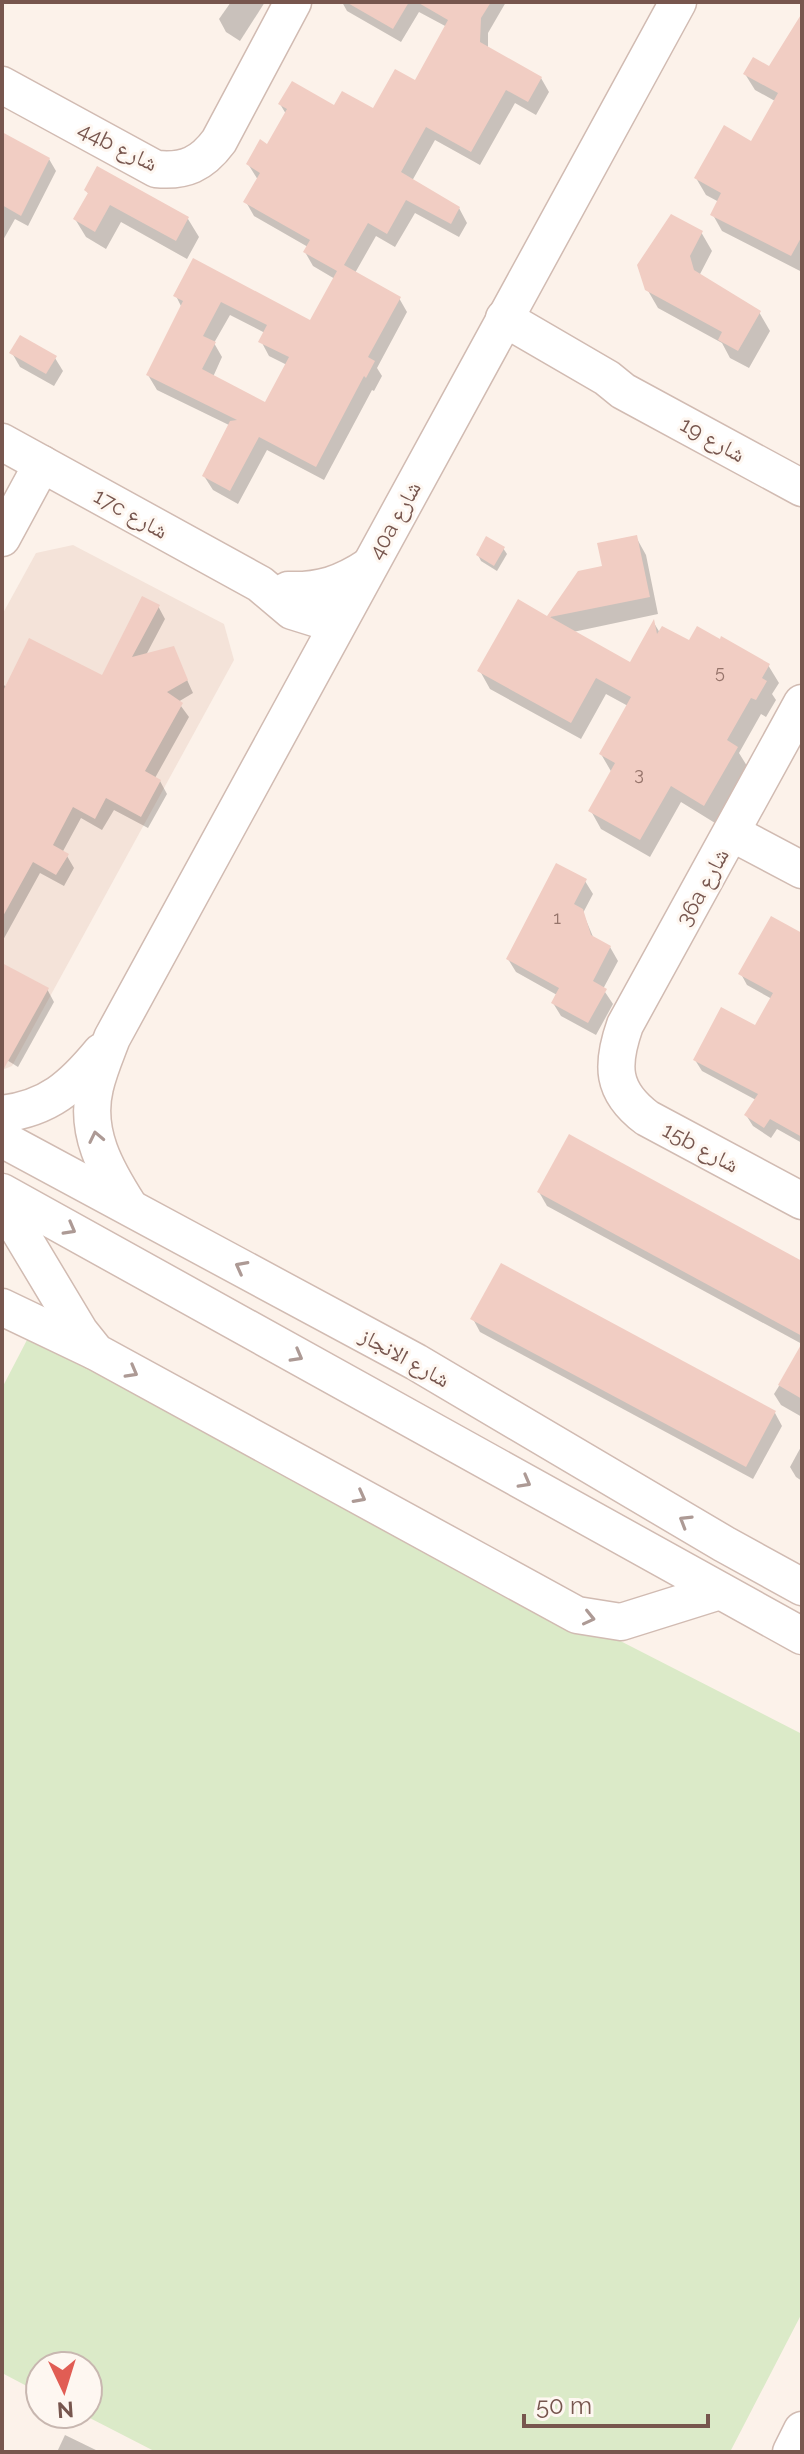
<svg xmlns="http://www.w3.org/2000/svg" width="804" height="2454" font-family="Raleway,'Noto Naskh Arabic',sans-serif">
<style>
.residential{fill:#f4e3d9}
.green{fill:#dbeac8}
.shadow{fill:#0003;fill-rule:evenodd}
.building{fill:#f1cdc3;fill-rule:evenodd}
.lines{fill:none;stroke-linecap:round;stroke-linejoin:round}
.minor-casing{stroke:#d1bbb2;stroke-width:39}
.minor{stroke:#fff;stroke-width:36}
.oneway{stroke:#ad9a95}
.labels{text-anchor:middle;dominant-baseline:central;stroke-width:6;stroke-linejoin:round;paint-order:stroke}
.number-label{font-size:18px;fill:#96746b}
.street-label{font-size:22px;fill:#77564e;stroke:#fef7f1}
</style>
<rect width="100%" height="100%" fill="#fcf2ea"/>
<path class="residential" d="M73 545 224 624 234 660 12 1066 2 1070V615L36 553Z"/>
<path class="green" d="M28 1338 802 1734V2313L730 2452H156L82 2414H88V2366H40V2393L2 2373V1388Z"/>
<g class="shadow">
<path d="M231 2H265L240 41 226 32 219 19Z"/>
<path d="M342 2H506L488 33V48L541 78 549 92 536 115 515 103 480 165 435 140 412 181 459 208 467 223 459 237 415 213 395 247 376 236 355 273 399 298 407 312 377 368 382 376 374 391 372 390 324 480 267 450 238 504 213 490 204 476 231 426 157 390 148 375 182 308 176 296 194 261 311 322 335 279 313 266 305 252 308 247 254 216 246 202 258 180 248 164 268 147 286 114 280 104 373 111 416 82 447 27 419 12 401 42 347 11ZM230 315 265 333 261 341 269 356 287 365 266 405 213 377 222 357 214 343Z"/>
<path d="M802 20V272L722 231 713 215 719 202 706 195 696 178 752 143 775 101 755 90 745 74 770 68Z"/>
<path d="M2 134 49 159 56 171 28 226 15 219 2 242Z"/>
<path d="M86 190 188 219 199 237 187 259 121 222 106 249 86 237 75 219 89 195Z"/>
<path d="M701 232 712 251 699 276 759 312 770 331 749 368 730 358 722 343 658 308 647 289Z"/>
<path d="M12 353 55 358 63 371 54 386 20 367Z"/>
<path d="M636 537 646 555 658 614 573 632 631 665 654 623 660 633 768 665 779 683 772 694 776 700 766 717 761 714 739 753 747 766 715 823 681 802 650 857 601 829 591 811 612 773 601 754 628 706 606 694 581 739 490 689 480 671 548 619Z"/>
<path d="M503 548 507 554 497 571 481 561 478 555Z"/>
<path d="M158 606 165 619 146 655 173 649 193 693 178 702 189 717 155 778 160 781 167 794 148 828 114 810 102 830 81 818 62 853 67 856 74 868 64 886 40 873 2 942V684L7 687 103 678Z"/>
<path d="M585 881 593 894 583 913 594 939 610 947 618 961 603 989 613 1004 596 1035 561 1016 553 1003 557 995 516 972 508 959Z"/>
<path d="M802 936V1143L777 1129 771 1138 753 1126 746 1115 756 1100 702 1071 695 1060 756 1028 772 999 747 985 741 974Z"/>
<path d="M2 966 47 989 54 1002 18 1067 2 1057Z"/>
<path d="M539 1192 802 1264V1344L547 1206Z"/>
<path d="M473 1319 775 1413 782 1426 753 1479 480 1332Z"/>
<path d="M792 1365 802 1371V1417L781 1405 774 1394Z"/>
<path d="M802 1445V1481L796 1477 790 1467Z"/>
<path d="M65 2435 100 2452H57Z"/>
</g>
<g class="building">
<path d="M346 2H409L393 29Z"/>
<path d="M417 2H491L481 18 480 42 542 77 528 102 506 90 471 152 426 127 401 172 460 207 451 224 406 200 387 234 368 223 344 265 401 297 368 357 375 361 366 378 364 376 316 467 259 437 230 491 202 476 230 421 237 420 146 375 183 301 173 296 193 258 310 320 337 271 303 252 310 240 243 202 260 173 246 164 260 139 267 144 287 109 278 104 292 81 334 105 342 91 373 108 395 69 415 80 448 20ZM221 302 267 325 258 342 289 357 265 402 202 369 216 342 203 336Z"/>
<path d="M802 13V236L791 256 710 215 721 193 694 178 724 125 751 141 778 93 743 74 753 57 769 66Z"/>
<path d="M2 132 50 158 21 216 2 205Z"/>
<path d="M97 166 189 217 176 241 110 205 95 232 73 219 88 193 84 190Z"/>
<path d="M671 214 703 231 690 256 694 270 761 311 738 351 718 340 722 332 645 290 637 265Z"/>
<path d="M20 335 57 356 46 374 9 353Z"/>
<path d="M637 535 650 597 550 617 630 662 654 619 657 634 662 626 689 640 697 626 720 639 721 636 770 664 762 678 767 681 756 700 751 698 727 740 738 747 704 806 671 786 640 840 588 811 615 763 599 754 631 697 596 678 571 723 477 671 518 599 547 616 578 571 602 566 597 543Z"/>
<path d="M486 536 505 547 494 566 476 555Z"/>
<path d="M142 596 160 605 132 657 174 646 188 680 167 692 183 703 145 771 161 780 141 817 106 798 95 819 73 807 53 845 69 854 56 875 33 862 2 918V693L29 638 102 675Z"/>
<path d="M556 863 587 879 574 904 583 909 591 935 611 946 593 981 607 989 588 1023 551 1003 559 988 506 959Z"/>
<path d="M771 916 802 933V1137L770 1119 764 1128 744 1115 758 1094 693 1060 721 1007 755 1025 773 993 738 974Z"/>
<path d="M2 963 49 988 2 1072Z"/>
<path d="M569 1134 802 1261V1336L537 1192Z"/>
<path d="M501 1263 776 1411 746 1467 470 1319Z"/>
<path d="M802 1343V1399L778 1385Z"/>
</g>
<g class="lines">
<g class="minor-casing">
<g id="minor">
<path d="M2 85 156 169C185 172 202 164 219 141L293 2"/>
<path d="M504 318 607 378 623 391 802 488"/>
<path d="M2 442 260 584 292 611 337 625"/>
<path d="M2 538 42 464"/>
<path d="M288 590C320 591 342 584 369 566"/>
<path d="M802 703 625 1025C611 1065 611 1091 647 1118L802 1201"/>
<path d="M732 833 802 870"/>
<path d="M2 1114C49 1108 72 1087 101 1052"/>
<path d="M2 1139 416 1362 724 1544 802 1587"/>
<path d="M2 1192 802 1636"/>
<path d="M2 1202 80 1332 96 1352 577 1615 621 1622 720 1591"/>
<path d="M129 1206C106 1170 84 1132 95 1087 99 1070 106 1054 112 1038L678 2"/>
<path d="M2 1307 94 1351"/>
<path d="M791 2452 802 2430"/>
</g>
</g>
<use href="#minor" class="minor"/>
</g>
<defs><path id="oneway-chevron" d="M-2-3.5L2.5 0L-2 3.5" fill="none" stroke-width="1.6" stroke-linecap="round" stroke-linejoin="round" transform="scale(2)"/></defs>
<g class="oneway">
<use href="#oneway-chevron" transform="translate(96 1137) rotate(-102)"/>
<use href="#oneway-chevron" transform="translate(70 1229) rotate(29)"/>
<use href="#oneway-chevron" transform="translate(241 1267) rotate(-152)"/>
<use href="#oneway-chevron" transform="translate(297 1356) rotate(29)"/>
<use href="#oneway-chevron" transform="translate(132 1372) rotate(29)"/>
<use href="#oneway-chevron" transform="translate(525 1482) rotate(29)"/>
<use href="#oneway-chevron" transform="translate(360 1497) rotate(28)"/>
<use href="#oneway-chevron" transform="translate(685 1521) rotate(-149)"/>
<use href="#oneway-chevron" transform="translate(589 1618) rotate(13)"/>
</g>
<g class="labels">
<g class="number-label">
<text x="720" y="671">5</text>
<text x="639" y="773">3</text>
<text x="557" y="917">1</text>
</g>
<g class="street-label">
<text transform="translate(118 146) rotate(26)">44b شارع</text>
<text transform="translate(713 439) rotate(29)">شارع 19</text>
<text transform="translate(131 513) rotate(29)">17c شارع</text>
<text transform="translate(394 520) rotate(-61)">40a شارع</text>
<text transform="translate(702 887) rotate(-61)">36a شارع</text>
<text transform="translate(701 1147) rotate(28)">15b شارع</text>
<text transform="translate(405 1357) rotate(29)">شارع الانجاز</text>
</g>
</g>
<rect width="804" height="2454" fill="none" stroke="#77564e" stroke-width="8"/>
<g transform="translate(64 2390) rotate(176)"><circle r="38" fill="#fef7f1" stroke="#c8b7b0" stroke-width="2"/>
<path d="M0-6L14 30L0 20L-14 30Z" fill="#e15d54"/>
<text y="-12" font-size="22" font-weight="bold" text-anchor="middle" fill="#77564e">N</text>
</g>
<path d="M524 2414v12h184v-12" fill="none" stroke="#77564e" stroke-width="4"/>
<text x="536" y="2414" font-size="24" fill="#77564e" stroke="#fef7f1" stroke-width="6" paint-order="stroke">50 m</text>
</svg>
